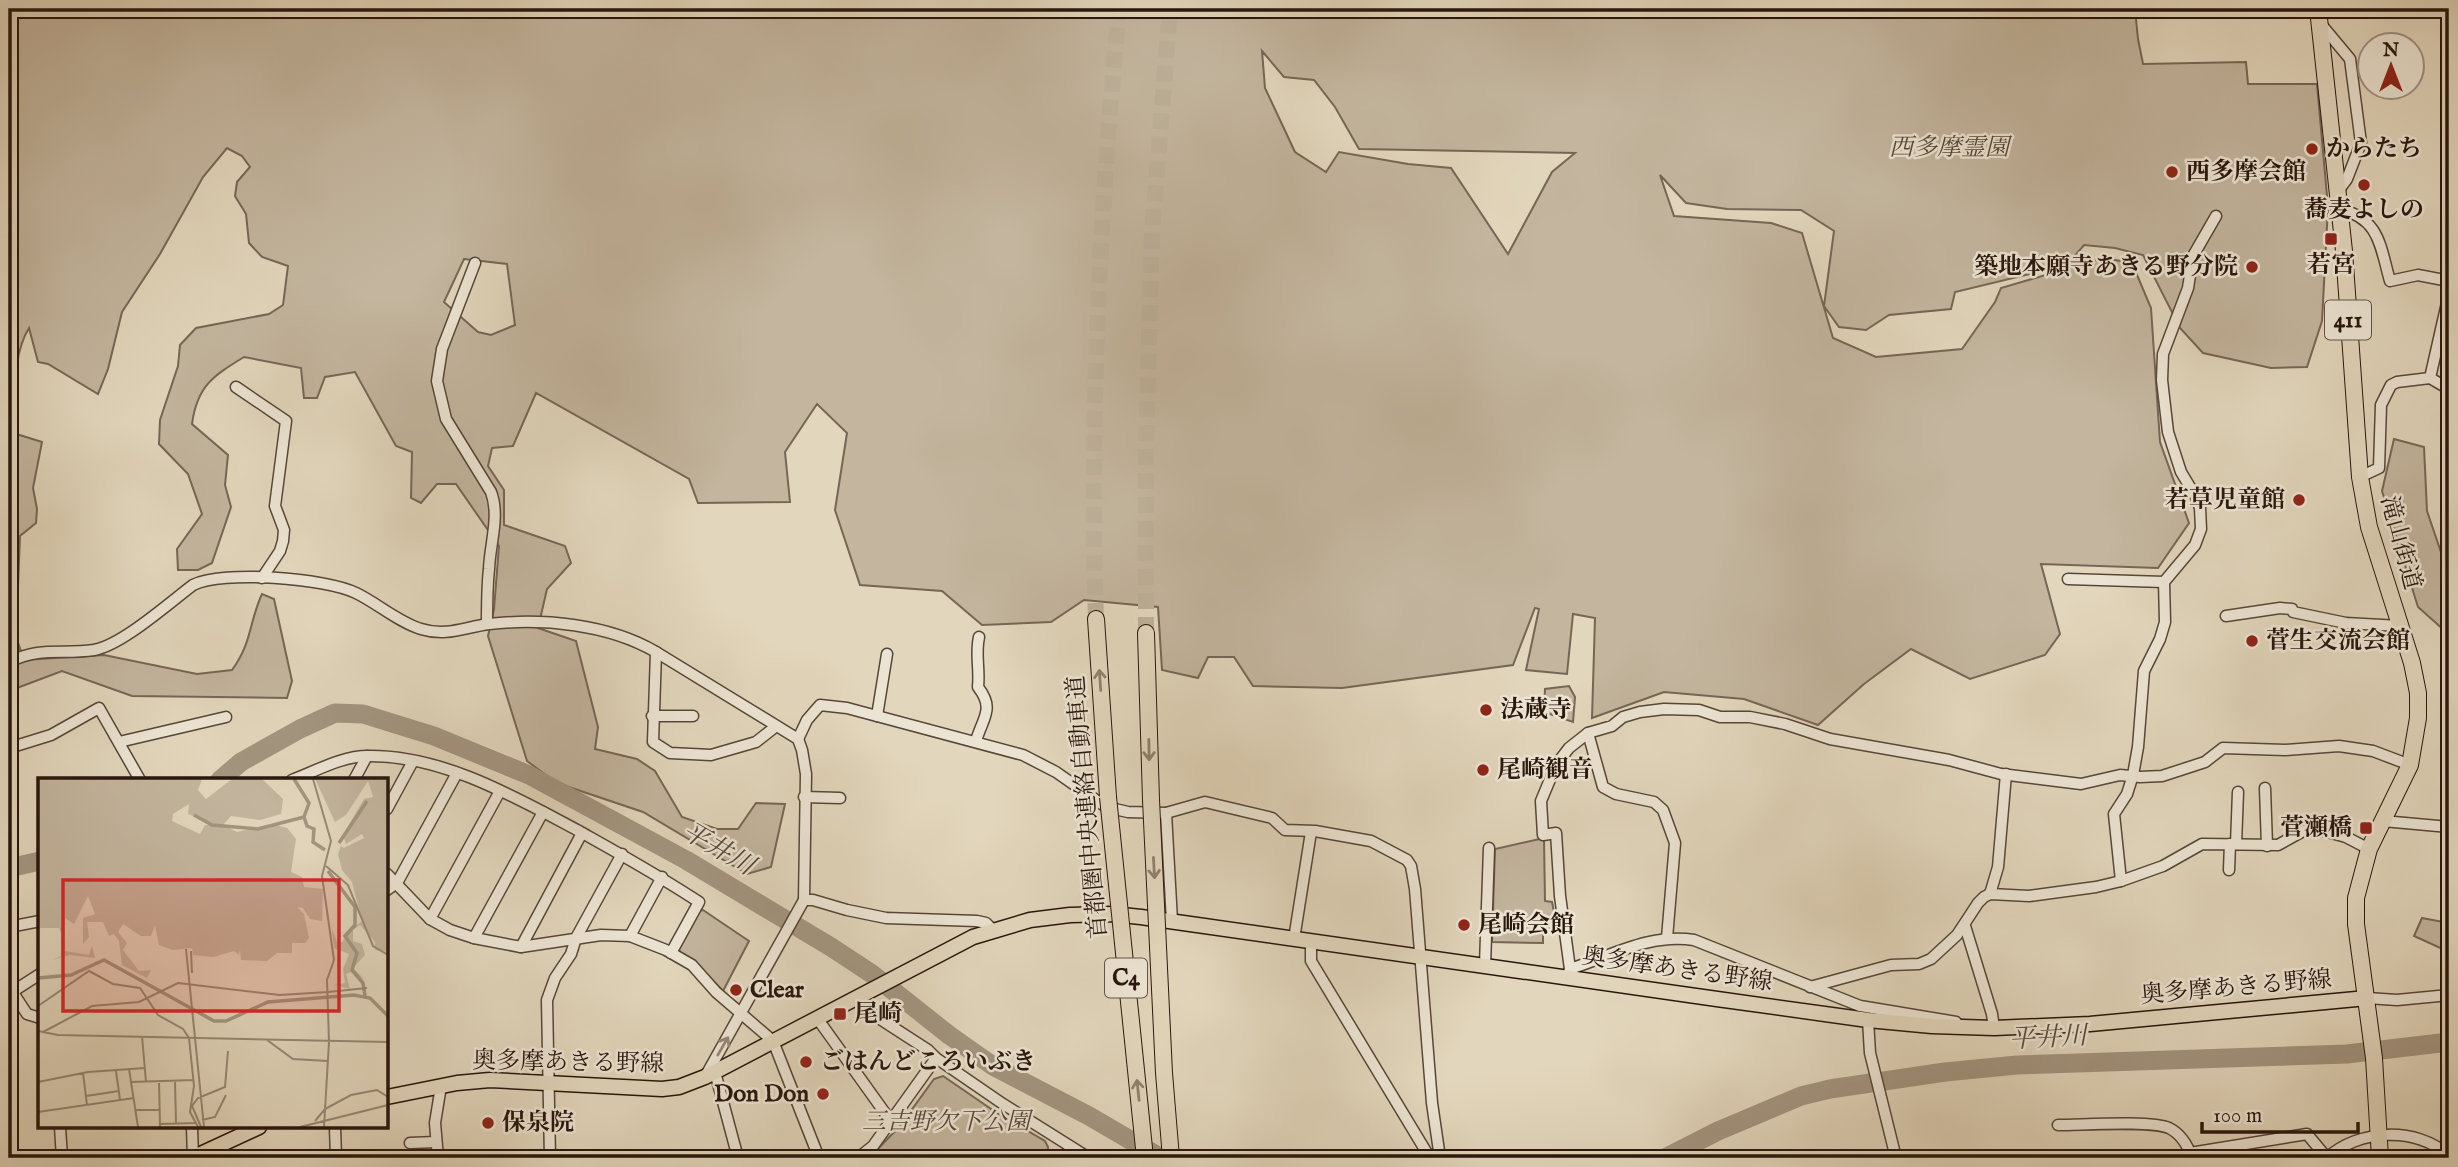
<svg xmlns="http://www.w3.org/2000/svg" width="2458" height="1167" font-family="'IM FELL English','Noto Serif JP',serif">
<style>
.green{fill:#c3b59e;stroke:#766656;stroke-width:2;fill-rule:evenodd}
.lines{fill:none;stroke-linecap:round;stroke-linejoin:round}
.river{stroke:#a39580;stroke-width:19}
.highway-tunnel{stroke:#bdb099;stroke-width:16;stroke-dasharray:16 8;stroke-linecap:butt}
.minor-casing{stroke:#574639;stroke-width:13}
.major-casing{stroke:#29160d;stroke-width:17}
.highway-casing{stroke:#29160d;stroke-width:18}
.minor{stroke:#ece4d3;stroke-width:10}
.major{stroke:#e2d6bc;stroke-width:14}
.highway{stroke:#e2d6bc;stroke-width:16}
.highway-bridge-casing{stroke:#29160d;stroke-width:18;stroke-linecap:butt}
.highway-bridge{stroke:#e2d6bc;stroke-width:16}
.oneway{stroke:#8f806d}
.oneway2{stroke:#94877a}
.poi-dot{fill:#8f2418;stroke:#ece4d3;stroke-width:2.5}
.labels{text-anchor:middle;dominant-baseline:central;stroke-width:5;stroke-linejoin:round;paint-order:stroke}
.shield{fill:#ece4d3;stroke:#645448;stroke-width:2}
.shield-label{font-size:23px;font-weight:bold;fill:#29160d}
.park-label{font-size:24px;font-style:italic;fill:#574638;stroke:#ece4d3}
.poi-label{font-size:24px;font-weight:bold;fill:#29160d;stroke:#ece4d3;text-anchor:start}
.street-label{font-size:24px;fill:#29160d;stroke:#ece4d3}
.water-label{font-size:26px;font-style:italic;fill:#5a493b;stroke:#ece4d3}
.inset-river{fill:none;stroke:#a39580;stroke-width:3.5}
.inset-road{fill:none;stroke:#988976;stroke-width:2}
.view{fill:#d62828;fill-opacity:0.15;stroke:#d62828;stroke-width:3.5}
.inset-edge{fill:none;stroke:#29160d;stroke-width:3.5}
</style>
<rect width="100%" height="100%" fill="#e2d6bc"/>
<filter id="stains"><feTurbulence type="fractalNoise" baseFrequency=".00286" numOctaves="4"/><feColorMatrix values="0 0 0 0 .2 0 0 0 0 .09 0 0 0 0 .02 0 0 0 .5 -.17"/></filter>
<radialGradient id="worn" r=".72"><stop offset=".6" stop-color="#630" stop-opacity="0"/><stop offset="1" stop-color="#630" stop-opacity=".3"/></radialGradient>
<g class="green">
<path d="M9 9H2135L2138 39 2143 64 2246 62 2248 84H2317L2328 207 2322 321 2307 367 2271 368 2203 353 2180 328 2143 255 2115 248 2084 245 2067 265 1955 292 1951 309 1889 315 1866 330 1839 327 1824 306 1834 231 1801 210 1727 209 1686 203 1660 175 1674 216 1771 223 1802 233 1833 338 1876 357 1962 349 1995 302 2001 288 2104 258 2132 263 2151 308 2160 442 2189 523 2158 568 2041 564 2060 634 2045 655 1970 679 1911 649 1864 684 1818 725 1744 699 1664 692 1592 718 1595 618 1573 614 1567 674 1526 670 1539 609 1535 608 1513 665 1342 688 1253 686 1234 657H1208L1198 678 1162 670 1158 607 1084 600 1051 622 982 625 942 591 860 585 835 510 847 433 817 404 785 452 790 502 698 503 689 479 536 393 513 446 492 448 488 466 504 490V525L565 546 571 563 547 589 538 628 576 641 598 727 595 749 637 759 655 771 682 817 717 829H738L756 803 785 804 771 867 747 874 643 812 557 783 527 761 488 636 494 609 499 546 456 484H437L421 503 411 498 412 452 396 446 355 372 325 377 317 398H304L301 368 244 357C213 376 197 386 192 424L228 455 225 485 231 507 212 563 198 570H178L177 549 202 514 188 474 159 444 160 420 178 366 180 345 196 328 269 314 283 305 288 266 262 257 249 243 246 214 235 196 237 182 250 167 242 156 227 148 203 177 160 254 122 312 108 369 98 394 48 364 38 362 29 328C13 353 13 402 10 432L42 442 33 488 37 509 36 523 20 536 16 637 24 660 104 655 197 674 232 670C252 643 249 622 262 594L274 599 292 681 287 698 132 696 62 671 9 691ZM1262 51 1284 77 1314 80 1335 107 1359 149 1575 153 1552 172 1508 254 1451 168 1408 164 1339 152 1326 172 1295 152 1265 88ZM464 259 507 264 515 325 491 335 478 332 444 302Z"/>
<path d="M2394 439 2424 447 2427 511 2443 558 2449 557V632L2445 631 2418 607 2382 491Z"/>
<path d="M1569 686 1575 697 1573 722 1544 712 1545 689Z"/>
<path d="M1544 838 1545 901 1552 902 1558 932H1543V943L1492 942 1495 849Z"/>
<path d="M703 910 749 941 723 991 693 960 680 952 678 947 698 911Z"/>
<path d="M2422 918 2449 923V952L2414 936Z"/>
<path d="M943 1076 997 1113 1045 1141 1048 1147V1157L869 1158 899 1127 934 1079Z"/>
<path d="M478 1151 545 1153V1158H479Z"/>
</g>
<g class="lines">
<g class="river">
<path d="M220 780 241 762 300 729 335 713 363 714 434 736 529 775 686 860 831 947 872 974 949 1035 993 1066 1089 1116 1161 1158"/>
<path d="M9 868 40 861"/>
<path d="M1665 1158 1718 1131 1801 1096 1830 1089 1945 1072 2017 1065 2347 1054 2449 1042"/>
</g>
<g class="highway-tunnel">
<path d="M1096 619C1089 416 1100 212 1119 9"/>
<path d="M1146 633V447L1152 233 1170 9"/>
</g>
<g class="minor-casing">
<g id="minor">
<path d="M2320 23 2350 59 2361 143 2347 179 2338 191"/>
<path d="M2340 209C2380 219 2380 246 2390 281L2418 275 2449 281"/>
<path d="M475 263 442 349 437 381 446 419 491 492C500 516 490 543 489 569 487 587 487 606 487 624"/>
<path d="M2430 378 2449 294"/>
<path d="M236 387 286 421 275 506 284 530 283 541 280 551 262 578"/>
<path d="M2360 477 2379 468 2381 405 2391 385 2397 382 2430 378 2449 389"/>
<path d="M2068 579 2164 582"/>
<path d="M2226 616 2280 608 2292 609 2293 612 2346 623 2400 626"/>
<path d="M656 652 653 742 670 753 711 755 756 742 775 727"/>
<path d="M9 662C42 646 61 655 94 650 122 645 169 603 193 585 222 570 326 578 356 593 377 603 398 622 421 629 447 637 465 627 489 624 543 618 608 624 656 652L798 739 802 750 806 774 804 900 705 1077"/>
<path d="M652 716H693"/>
<path d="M877 716 887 654"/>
<path d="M1588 733 1603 787 1616 794 1654 802 1663 810 1675 843 1667 938"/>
<path d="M798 739 807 720 820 705 847 708 1023 755 1056 772 1106 807 1128 812 1166 813 1205 802 1272 818 1285 830 1315 831 1371 841 1407 860 1411 866 1415 889 1432 1103 1440 1158"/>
<path d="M976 741C983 717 995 709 978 687 980 669 975 654 979 637"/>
<path d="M119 742 226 717"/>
<path d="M9 748 51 735 99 708 140 780"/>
<path d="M292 780C316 771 342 756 368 756 443 755 515 797 579 831 620 854 660 876 699 902L671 953"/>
<path d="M354 780 367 756"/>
<path d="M2265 788 2267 846"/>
<path d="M804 797 840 798"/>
<path d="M387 809 413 761"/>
<path d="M1166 813 1172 921"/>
<path d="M2383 821 2449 827"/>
<path d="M2236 844 2238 792"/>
<path d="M2229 870 2230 844"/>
<path d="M387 874 430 919 450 930 474 938 521 947 601 935 630 936 666 950 692 965 716 992 773 1041 819 1158"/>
<path d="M2121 881 2114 814 2127 794 2133 775 2138 747 2144 671 2160 639 2165 622 2164 582 2195 545 2201 529 2200 508 2196 497 2181 472 2168 432 2162 380 2163 354 2188 288 2193 256 2216 216"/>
<path d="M387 890 397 883 457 773"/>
<path d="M1990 894 1998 867 2006 774"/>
<path d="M804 900H813L847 910 886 918 977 921 986 923 993 930"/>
<path d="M430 919 500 791"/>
<path d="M1965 926 1992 1014 1994 1028 1989 1027"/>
<path d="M9 927 40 921"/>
<path d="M630 936 662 877"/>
<path d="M474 938 543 812"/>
<path d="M1294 939 1311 832"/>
<path d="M1311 941V961L1430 1158"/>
<path d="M521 947 582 833"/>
<path d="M1485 965 1489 848"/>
<path d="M1570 969 1560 896 1556 833 1543 835 1541 801 1556 765 1569 748 1588 733 1612 726 1623 717 1640 712 1664 709 1699 710 1720 717H1750L1785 724 1830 739 1949 760 2001 774 2081 784 2120 775 2140 777 2162 776 2205 762 2223 748 2285 750 2339 746 2373 751 2410 765"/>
<path d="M1568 975 1570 969C1611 956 1650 933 1694 940L1860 1006 1956 1022"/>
<path d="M1810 987 1891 965 1919 964 1931 959 1957 935 1978 903 1984 897 1990 894 2029 896 2096 887 2121 881 2163 866 2202 844 2278 845 2305 830H2320L2346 837 2369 849"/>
<path d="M12 991 27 1014 40 1018"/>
<path d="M9 994 40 974"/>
<path d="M2367 998 2397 1000 2449 995"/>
<path d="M874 1015 928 1050 936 1058 1003 1104 1089 1158"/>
<path d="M817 1018 890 1120"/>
<path d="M1868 1020 1870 1053 1896 1158"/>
<path d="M715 1072 738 1158"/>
<path d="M2058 1125C2082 1125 2151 1120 2169 1128 2181 1134 2188 1146 2192 1158"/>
<path d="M60 1127 62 1158"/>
<path d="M192 1127 193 1158"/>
<path d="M335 1127 336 1158"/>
<path d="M410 1143 436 1142"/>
<path d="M2190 1153 2307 1134 2327 1158"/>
<path d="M438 1158 435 1123 441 1086"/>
<path d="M550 1158 547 1000 555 978 571 954 576 938 622 854"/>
<path d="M858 1158 873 1146 936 1058"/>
<path d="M1062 1158 1072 1148"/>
<path d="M2327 1158C2358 1129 2417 1126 2449 1156"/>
</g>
</g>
<g class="major-casing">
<g id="major">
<path d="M387 1097 457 1083 490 1080 662 1089 679 1087 705 1077 973 937 1030 920 1070 915 1112 914 1141 917 1717 999 1868 1020 1932 1026 1994 1028 2090 1024 2367 998"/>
<path d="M192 1158 259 1127"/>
</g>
</g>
<g class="highway-casing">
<g id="highway">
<path d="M2318 9 2344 251 2360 477 2369 527 2412 663 2418 693V718L2410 765 2369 849 2356 898V924L2374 1058 2380 1158"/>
<path d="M1096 619 1108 797"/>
<path d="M1146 633 1151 800"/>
</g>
</g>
<use href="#minor" class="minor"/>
<use href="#major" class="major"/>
<use href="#highway" class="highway"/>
<g class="highway-bridge-casing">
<g id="highway-bridge">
<path d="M1108 797 1145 1158"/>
<path d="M1151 800 1164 1073 1171 1158"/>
</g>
</g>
<use href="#highway-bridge" class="highway-bridge"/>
</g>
<defs><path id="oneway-shaft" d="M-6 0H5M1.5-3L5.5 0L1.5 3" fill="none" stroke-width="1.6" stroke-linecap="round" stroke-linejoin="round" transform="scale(1.75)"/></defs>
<g class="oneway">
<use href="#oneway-shaft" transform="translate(1100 680) rotate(-94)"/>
<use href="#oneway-shaft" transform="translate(1149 750) rotate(89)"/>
<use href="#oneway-shaft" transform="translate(1154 868) rotate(87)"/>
<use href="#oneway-shaft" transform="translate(1138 1090) rotate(-96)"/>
</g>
<use class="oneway2" href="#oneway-shaft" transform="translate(723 1046) rotate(-60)"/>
<g class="poi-dot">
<circle cx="2312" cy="149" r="7"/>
<circle cx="2172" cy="172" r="7"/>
<circle cx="2364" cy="185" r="7"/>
<rect x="2324" y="232" width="14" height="14" rx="3.5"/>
<circle cx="2252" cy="267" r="7"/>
<circle cx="2299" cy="500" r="7"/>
<circle cx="2252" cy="641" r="7"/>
<circle cx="1486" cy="710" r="7"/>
<circle cx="1483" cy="770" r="7"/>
<rect x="2359" y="821" width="14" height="14" rx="3.5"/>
<circle cx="1464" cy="925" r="7"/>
<circle cx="736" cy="990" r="7"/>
<rect x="833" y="1007" width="14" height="14" rx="3.5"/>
<circle cx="806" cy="1062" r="7"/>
<circle cx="823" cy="1094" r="7"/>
<circle cx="488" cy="1123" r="7"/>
</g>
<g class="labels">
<g class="shield">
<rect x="2325" y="300.5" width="46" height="39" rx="5"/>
<rect x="1105" y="958.5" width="42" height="39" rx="5"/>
</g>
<g class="shield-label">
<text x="2348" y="320">411</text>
<text x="1126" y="978">C4</text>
</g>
<g class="park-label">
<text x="1949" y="148">西多摩霊園</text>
<text x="946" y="1122">三吉野欠下公園</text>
</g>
<g class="poi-label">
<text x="2326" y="149">からたち</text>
<text x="2186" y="172">西多摩会館</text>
<text x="2364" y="210" text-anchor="middle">蕎麦よしの</text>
<text x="2331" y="265" text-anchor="middle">若宮</text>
<text x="2238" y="267" text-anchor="end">築地本願寺あきる野分院</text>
<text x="2285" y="500" text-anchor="end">若草児童館</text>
<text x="2266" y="641">菅生交流会館</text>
<text x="1500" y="710">法蔵寺</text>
<text x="1497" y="770">尾崎観音</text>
<text x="2352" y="828" text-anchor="end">菅瀬橋</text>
<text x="1478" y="925">尾崎会館</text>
<text x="750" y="990">Clear</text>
<text x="854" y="1014">尾崎</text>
<text x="820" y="1062">ごはんどころいぶき</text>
<text x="809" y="1094" text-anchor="end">Don Don</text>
<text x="502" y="1123">保泉院</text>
</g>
<g class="street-label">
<text transform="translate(2400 543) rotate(75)">滝山街道</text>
<text transform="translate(1088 807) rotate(-95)">首都圏中央連絡自動車道</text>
<text transform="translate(1677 970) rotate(8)">奥多摩あきる野線</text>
<text transform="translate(2236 988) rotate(-5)">奥多摩あきる野線</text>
<text transform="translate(568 1063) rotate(1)">奥多摩あきる野線</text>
</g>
<g class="water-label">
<text transform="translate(718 849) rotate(30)">平井川</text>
<text transform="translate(2048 1038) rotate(-3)">平井川</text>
</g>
</g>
<g transform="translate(38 778)">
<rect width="350" height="350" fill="#e2d6bc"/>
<path d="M0 1H164L160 12 168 21 194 1H224L245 21 243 36 222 42 193 38 185 47 199 54 234 46 249 50 258 61 253 94 264 99 266 109 285 111 284 143 272 141 265 130 259 129 266 136 271 160 267 165H254V175H239L229 183 203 182 202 171 201 177 196 173 175 179 155 177 154 170 135 172 121 167 117 147 113 158H103L85 146 80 154 89 165 85 172 101 193 113 192 109 200 84 187 81 163 76 156 71 158 65 144H49L51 159 45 166V140L57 136 50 118 36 146 27 140V173L51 177 54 168 57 180 32 177 14 182 23 178V155L21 150H0ZM151 26 150 36 175 47H167L162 56 134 43 135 36ZM277 1H350V174L337 172V164L322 147 315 152V163L324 166 327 177 315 190 327 202 313 194 308 196 312 211 296 207 307 205 305 191 311 176 296 170 294 151 299 164H304L311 154 324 143 314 104 304 92 300 76 303 68 306 70 326 60 324 56 308 66 305 57 326 21 335 19 330 3 308 37 297 44Z" fill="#c3b59e" fill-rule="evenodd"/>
<path class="inset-river" d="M256 1 271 25 266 39 269 48 276 51 275 64 287 72M156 37 174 47 220 51 266 39M301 65 329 23M290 93 317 129V147L307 158 319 175 314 192 325 205 327 218M0 200 33 197 66 182 176 243H188L230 224 316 217 332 220 350 238"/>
<path class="inset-road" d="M275 1 293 63 284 98 296 182 289 202 291 264 286 349M288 88 310 107 335 168 350 177M148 171 166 349M153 173 154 195M290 214 329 210M0 228 51 193 75 206 102 210 120 237 145 251 151 260 156 308 152 334 160 349M0 253 20 257 350 264M5 254 54 228 101 224 140 205 242 217 290 214M104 258 108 304M229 262 255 281 290 283M91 291 100 349M78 293 82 322M45 295 49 327M121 303 122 349M137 303 138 346M0 304 50 294 107 290M93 304 156 302M48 318 81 313M98 332H122M0 334 96 320M164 342 177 339 188 317M277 343 287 331 313 317 339 312 350 319M122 346 157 345M163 349 154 328 160 320 187 309 190 273M262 349 350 327"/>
<path class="view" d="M25 102H301V233H25Z"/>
<rect width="350" height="350" class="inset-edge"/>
</g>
<rect width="2458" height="1167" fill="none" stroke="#e2d6bc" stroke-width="35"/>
<rect x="10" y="10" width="2437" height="1146" fill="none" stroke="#29160d" stroke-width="3.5"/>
<rect x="18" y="18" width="2423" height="1132" fill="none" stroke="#29160d" stroke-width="2"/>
<g transform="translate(2391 66)"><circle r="33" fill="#ece4d3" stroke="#9e9284" stroke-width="2"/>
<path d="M0-5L12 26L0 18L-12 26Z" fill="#8f2418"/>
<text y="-10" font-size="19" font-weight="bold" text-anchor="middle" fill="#29160d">N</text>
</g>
<path d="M2202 1122v10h156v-10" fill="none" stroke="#29160d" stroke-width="3.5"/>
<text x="2213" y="1122" font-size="21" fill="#29160d" stroke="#ece4d3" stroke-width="5" paint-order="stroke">100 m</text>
<rect width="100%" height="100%" filter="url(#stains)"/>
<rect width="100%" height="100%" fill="url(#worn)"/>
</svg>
